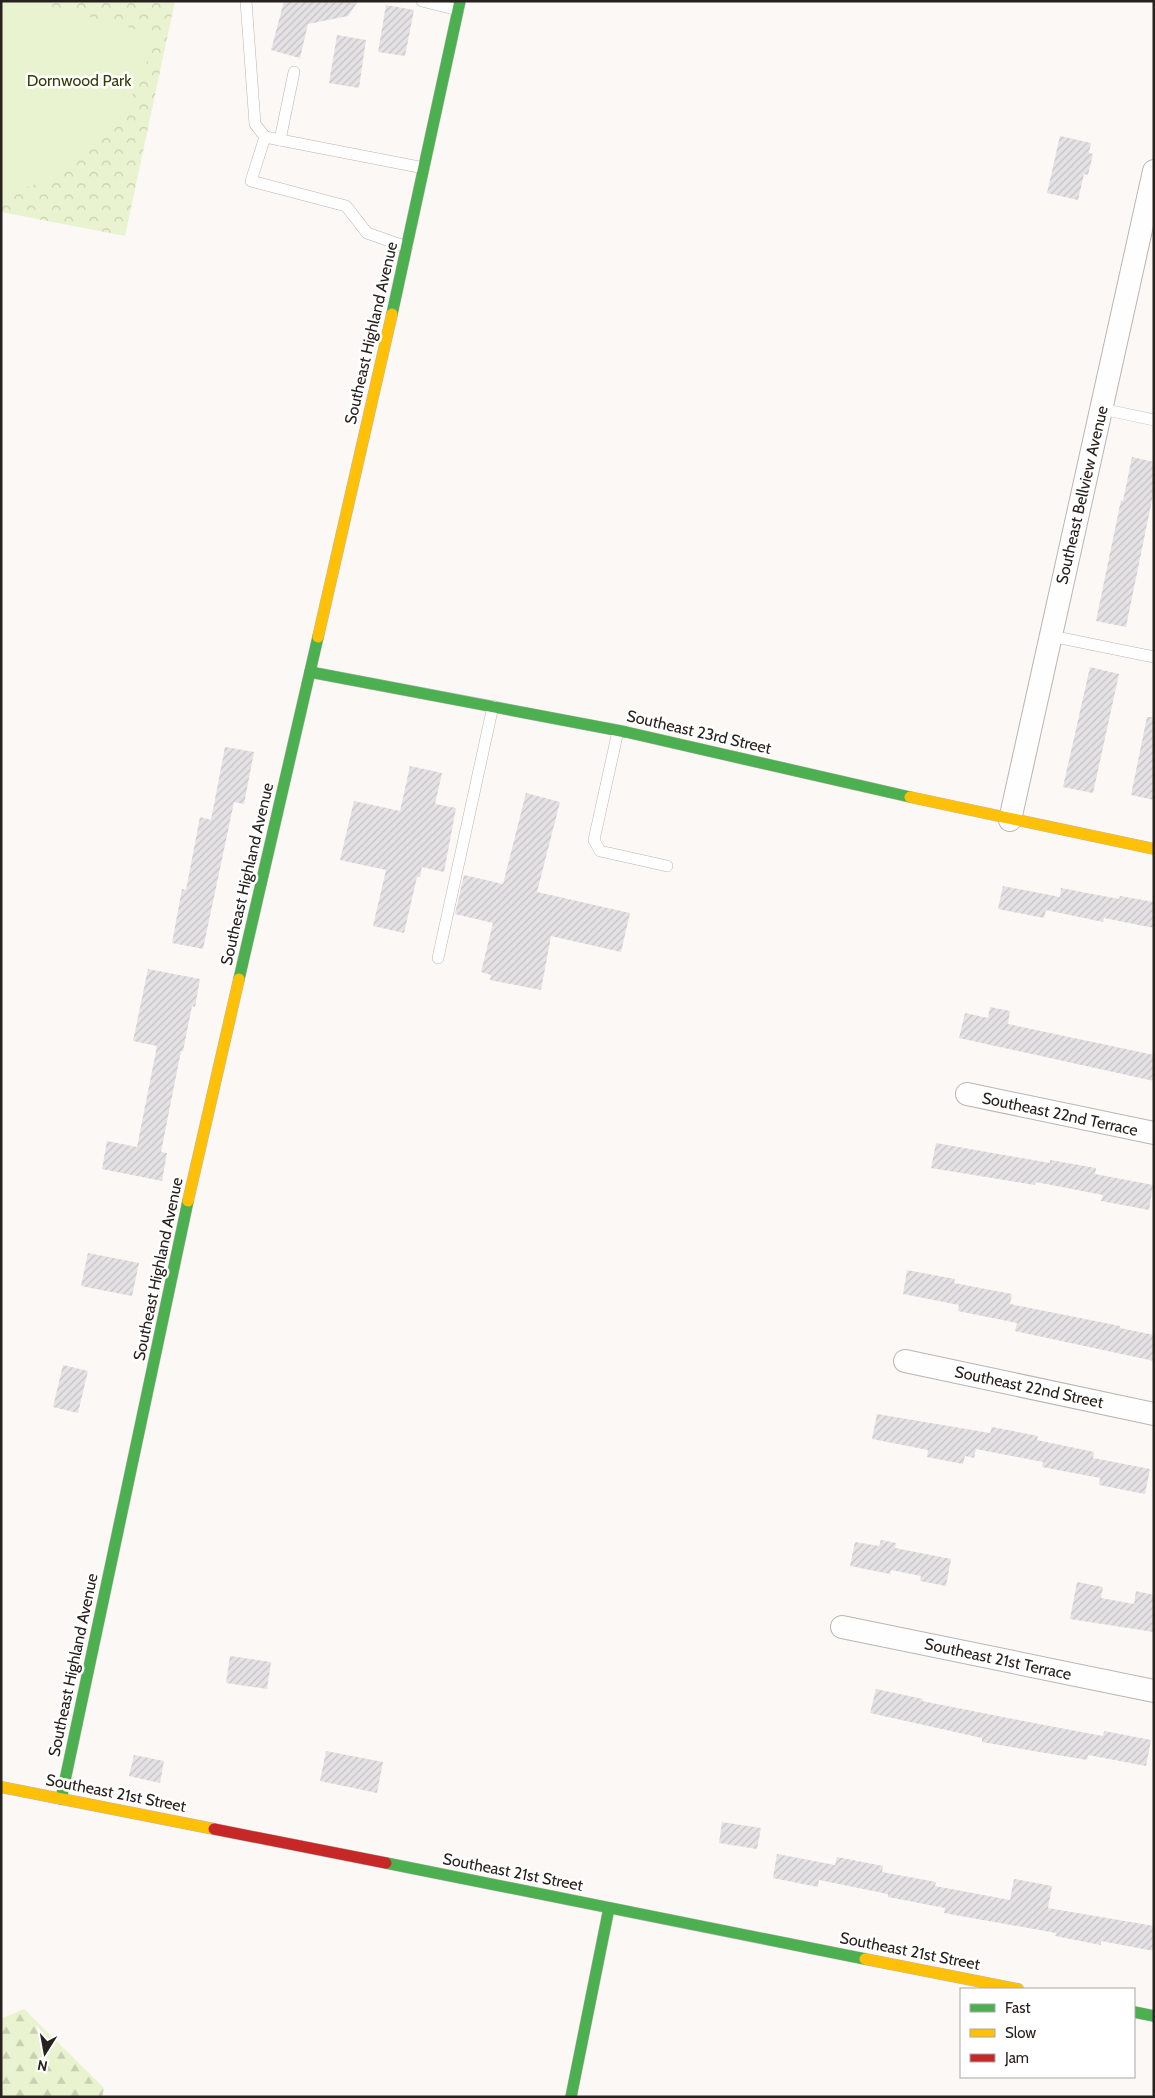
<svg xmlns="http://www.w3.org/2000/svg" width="1155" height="2098" font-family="Cabin,sans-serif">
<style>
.forest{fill:url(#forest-firs)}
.park{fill:url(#park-crowns)}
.garden{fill:#e9f3d0}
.building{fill:url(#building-hatch)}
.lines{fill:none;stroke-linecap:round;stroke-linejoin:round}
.lane-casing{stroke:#bab5b2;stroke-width:12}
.street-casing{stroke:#bab5b2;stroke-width:24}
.fast-casing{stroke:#bab5b2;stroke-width:12}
.slow-casing{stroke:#bab5b2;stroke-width:12}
.jam-casing{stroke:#bab5b2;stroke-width:12}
.lane{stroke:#fefefe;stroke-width:11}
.street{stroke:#fefefe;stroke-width:22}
.fast{stroke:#4caf50;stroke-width:11}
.slow{stroke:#ffc107;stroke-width:11}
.jam{stroke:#c62828;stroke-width:11}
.labels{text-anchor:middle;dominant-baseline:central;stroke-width:5;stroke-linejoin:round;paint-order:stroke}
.park-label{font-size:16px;fill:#313f02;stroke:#fff}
.street-label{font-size:16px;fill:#28221e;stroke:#fff}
</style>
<defs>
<pattern id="forest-firs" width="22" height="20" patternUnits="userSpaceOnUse" patternTransform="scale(1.25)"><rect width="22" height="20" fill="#e9f3d0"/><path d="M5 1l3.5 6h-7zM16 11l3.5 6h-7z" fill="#c8d0b2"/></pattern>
<pattern id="park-crowns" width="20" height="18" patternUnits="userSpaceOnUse" patternTransform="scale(1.25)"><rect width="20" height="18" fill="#e9f3d0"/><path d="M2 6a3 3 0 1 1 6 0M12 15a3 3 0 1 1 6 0" fill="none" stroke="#c8d0b2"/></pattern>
<pattern id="building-hatch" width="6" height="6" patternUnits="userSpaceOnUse" patternTransform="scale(1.25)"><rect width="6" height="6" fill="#e4e2e4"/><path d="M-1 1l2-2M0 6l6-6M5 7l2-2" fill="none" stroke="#c4c2c3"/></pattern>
</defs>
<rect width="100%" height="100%" fill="#fbf8f5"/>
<path class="forest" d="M24 2009 104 2088 102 2097H1V2019Z"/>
<path class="park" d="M1 1H175L125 236 1 212Z"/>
<path class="garden" d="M1 1H29L154 34C142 95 105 149 49 178 34 186 17 190 1 195Z"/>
<g class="building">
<path d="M284 1H358L348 16 308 24 300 58 271 50Z"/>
<path d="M386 5 414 10 405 56 378 52Z"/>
<path d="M337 35 366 40 359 88 329 83Z"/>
<path d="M1060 136 1091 143 1089 153 1093 154 1088 175 1084 174 1078 200 1047 193Z"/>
<path d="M1132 457 1154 462V490L1126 627 1096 621 1121 500 1123 501Z"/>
<path d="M1090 667 1119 674 1093 793 1063 787Z"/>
<path d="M1147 717H1154V800L1131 795Z"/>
<path d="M225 747 254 752 244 804 234 802 203 949 172 943 182 889 186 890 200 817 211 820Z"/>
<path d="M410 766 442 773 435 804 456 808 444 872 422 867 420 877H417L404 933 373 926 386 870 340 860 354 801 400 811Z"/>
<path d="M526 793 560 802 537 892 630 913 621 952 551 936 541 990 490 980 491 975 481 972 493 923 455 914 464 875 503 884Z"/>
<path d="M1003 886 1060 897 1061 888 1119 899 1120 896 1154 902V928L1104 918 1103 922 1046 910 1044 918 998 909Z"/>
<path d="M148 969 200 979 195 1007 192 1006 183 1051H181L161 1152 167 1153 162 1181 102 1169 107 1141 137 1147 157 1046 133 1041Z"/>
<path d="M990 1007 1010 1011 1008 1024 1154 1055V1081L959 1038 965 1013 988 1018Z"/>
<path d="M936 1143 1050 1163V1160L1096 1168 1095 1174 1153 1185 1149 1210 1101 1201 1103 1195 1036 1182 1035 1185 931 1168Z"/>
<path d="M88 1253 139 1263 132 1296 81 1286Z"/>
<path d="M907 1270 955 1279 954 1283 1012 1294 1010 1304 1120 1326V1328L1154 1335V1361L1015 1331 1017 1323 958 1311 959 1305 903 1294Z"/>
<path d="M63 1365 88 1371 78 1413 53 1407Z"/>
<path d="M877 1414 990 1433 992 1427 1038 1436 1037 1440 1094 1452 1093 1458 1150 1469 1145 1494 1099 1485 1100 1478 1042 1467 1043 1462 976 1449 974 1458 965 1456 963 1464 927 1457 928 1450 872 1439Z"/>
<path d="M881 1540 896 1543 895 1548 951 1559 946 1586 920 1581 921 1576 891 1570 890 1574 850 1566 855 1542 879 1546Z"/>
<path d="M1077 1582 1103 1587 1101 1598 1134 1604 1136 1591 1154 1595V1632L1070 1619Z"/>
<path d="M230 1656 271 1662 267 1689 226 1683Z"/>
<path d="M876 1689 923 1699 922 1701 1044 1725 1103 1736 1104 1731 1151 1740 1146 1766 1088 1755 1087 1760 1028 1750 982 1742V1738L870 1713Z"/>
<path d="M326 1751 383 1762 377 1793 320 1781Z"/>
<path d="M134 1755 164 1761 160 1783 129 1776Z"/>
<path d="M722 1822 761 1828 757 1849 719 1843Z"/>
<path d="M777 1854 835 1865 837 1857 883 1866 882 1872 936 1882 935 1886 1010 1900 1014 1879 1052 1886 1048 1908 1154 1926V1951L1101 1941V1945L1055 1936 1056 1933 944 1913 945 1908 888 1897V1894L819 1880 818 1887 773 1878Z"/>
</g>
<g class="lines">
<g class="lane-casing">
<g id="lane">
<path d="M246 1 255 124 265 137"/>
<path d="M422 1 458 10"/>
<path d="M280 140 294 72"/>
<path d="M407 247 367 233 346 206 251 181 265 137 424 168"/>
<path d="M1102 409 1154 420"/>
<path d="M1051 636 1154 657"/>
<path d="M618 731 594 840 600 851 667 866"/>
<path d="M438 958 493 706"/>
</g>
</g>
<g class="street-casing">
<g id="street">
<path d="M1010 820 1154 171"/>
<path d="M967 1094 1154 1133"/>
<path d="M905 1361 1154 1414"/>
<path d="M842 1627 1154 1691"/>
</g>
</g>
<g class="fast-casing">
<g id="fast">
<path d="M392 314 460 1"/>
<path d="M310 672 626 732 910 797"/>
<path d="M239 979 318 637"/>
<path d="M61 1799 188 1201"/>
<path d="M386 1863 865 1959"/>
<path d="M1134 2012 1154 2016"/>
<path d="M571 2097 609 1908"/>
</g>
</g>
<g class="slow-casing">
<g id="slow">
<path d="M318 637 392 314"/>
<path d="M910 797 1154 849"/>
<path d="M188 1201 239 979"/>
<path d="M1 1787 214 1829"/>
<path d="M865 1959 1018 1989"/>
</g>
</g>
<g class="jam-casing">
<path id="jam" d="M214 1829 386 1863"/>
</g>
<use href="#lane" class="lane"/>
<use href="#street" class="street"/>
<use href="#fast" class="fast"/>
<use href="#slow" class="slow"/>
<use href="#jam" class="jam"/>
</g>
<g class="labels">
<g class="park-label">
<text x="79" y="80">Dornwood Park</text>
</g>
<g class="street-label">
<text transform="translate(371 333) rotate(-77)">Southeast Highland Avenue</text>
<text transform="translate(1082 495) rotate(-77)">Southeast Bellview Avenue</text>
<text transform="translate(699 732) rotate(13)">Southeast 23rd Street</text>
<text transform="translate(247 874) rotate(-77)">Southeast Highland Avenue</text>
<text transform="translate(1060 1114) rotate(12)">Southeast 22nd Terrace</text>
<text transform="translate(158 1269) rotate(-78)">Southeast Highland Avenue</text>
<text transform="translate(1029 1387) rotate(12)">Southeast 22nd Street</text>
<text transform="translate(998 1659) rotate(12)">Southeast 21st Terrace</text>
<text transform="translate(73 1665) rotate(-78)">Southeast Highland Avenue</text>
<text transform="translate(116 1793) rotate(11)">Southeast 21st Street</text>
<text transform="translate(513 1872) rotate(11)">Southeast 21st Street</text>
<text transform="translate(910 1951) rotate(11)">Southeast 21st Street</text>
</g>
</g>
<rect width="1155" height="2098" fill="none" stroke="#28221e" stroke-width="5"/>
<rect x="960" y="1988" width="175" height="90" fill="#ffffff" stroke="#a9a7a5"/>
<rect x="970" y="2004" width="25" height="8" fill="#4caf50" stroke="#a9a7a5"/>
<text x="1005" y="2013" font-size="15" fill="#28221e">Fast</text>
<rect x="970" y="2029" width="25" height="8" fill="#ffc107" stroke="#a9a7a5"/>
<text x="1005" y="2038" font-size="15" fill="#28221e">Slow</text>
<rect x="970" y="2054" width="25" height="8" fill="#c62828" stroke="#a9a7a5"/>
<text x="1005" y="2063" font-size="15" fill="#28221e">Jam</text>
<g transform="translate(45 2053) rotate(191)" stroke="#ffffff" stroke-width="4" paint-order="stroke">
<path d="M0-4L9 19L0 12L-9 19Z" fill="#28221e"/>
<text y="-8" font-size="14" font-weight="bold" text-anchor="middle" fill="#28221e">N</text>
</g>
</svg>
